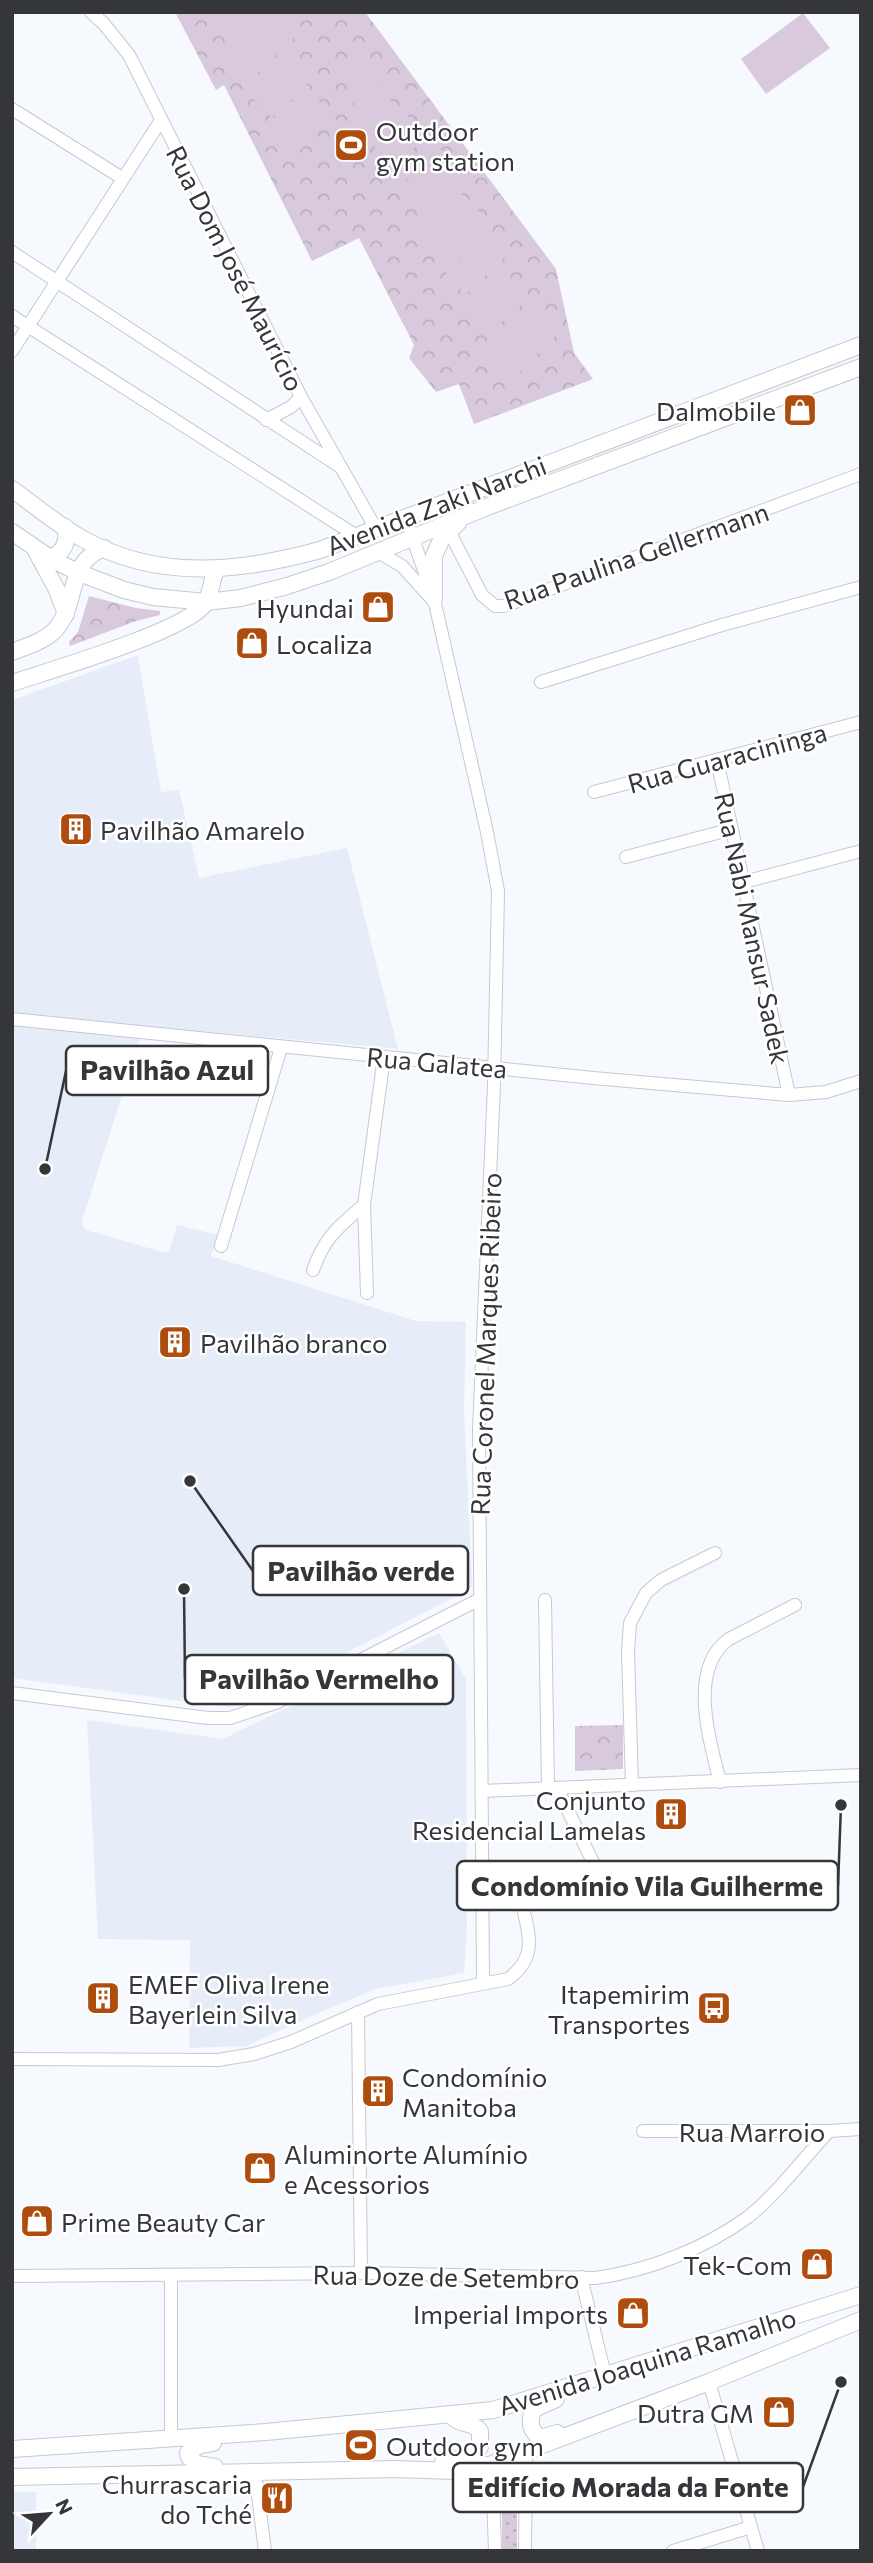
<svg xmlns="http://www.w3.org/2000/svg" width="873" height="2563" font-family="Commissioner,sans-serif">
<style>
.built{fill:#e7edf8}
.grass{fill:url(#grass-dots)}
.park{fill:url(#park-crowns)}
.garden{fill:#d9c9dc}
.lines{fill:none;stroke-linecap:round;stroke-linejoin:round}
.minor-casing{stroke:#c4c9d4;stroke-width:14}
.major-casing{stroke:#c4c9d4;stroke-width:18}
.minor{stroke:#fff;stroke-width:12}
.major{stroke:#fff;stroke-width:16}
.labels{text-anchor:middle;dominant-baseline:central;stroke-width:5;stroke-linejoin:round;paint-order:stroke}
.poi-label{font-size:26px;fill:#34363a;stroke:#fff;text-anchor:start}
.street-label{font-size:26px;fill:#34363a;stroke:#fff}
.leader{fill:none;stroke:#34363a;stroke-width:2.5}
.callout-dot{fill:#34363a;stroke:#fff;stroke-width:2.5}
.callout{fill:#fff;stroke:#34363a;stroke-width:2.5}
.callout-label{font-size:28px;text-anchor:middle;font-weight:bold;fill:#34363a}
</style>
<defs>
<pattern id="grass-dots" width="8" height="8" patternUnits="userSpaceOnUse" patternTransform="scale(1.75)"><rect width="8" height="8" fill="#d9c9dc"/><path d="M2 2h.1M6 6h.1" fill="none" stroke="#bbadbe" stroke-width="1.8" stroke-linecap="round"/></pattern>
<pattern id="park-crowns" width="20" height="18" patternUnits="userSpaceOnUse" patternTransform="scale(1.75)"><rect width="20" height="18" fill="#d9c9dc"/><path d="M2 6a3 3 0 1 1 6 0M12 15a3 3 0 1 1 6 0" fill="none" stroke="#bbadbe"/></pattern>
</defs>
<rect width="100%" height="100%" fill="#f6f9fd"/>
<g class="built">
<path d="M138 655 161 792 179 790 199 878 347 848 398 1049 144 1026 82 1221 83 1226 86 1230 166 1253 169 1251 177 1225 218 1235 211 1256 416 1321 466 1322 464 1409 472 1584 470 1589 245 1705 227 1707 12 1678V700Z"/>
<path d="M439 1633 466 1679 467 1928 464 1973 376 1989 327 2009 246 2046 189 2048 190 1940 98 1939 87 1720 223 1739Z"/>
<rect x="12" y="2492" width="24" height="59"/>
</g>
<rect class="grass" x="502" y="2486" width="15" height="65"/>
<g class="park">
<path d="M175 12H365L556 269 574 353 593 379 474 424 459 384 436 392 409 358 414 345 359 238 312 261 224 85 216 90Z"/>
<path d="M89 596 136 608 160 611V615L136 621 70 646 69 642 78 632Z"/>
<path d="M623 1725V1769L575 1771V1726Z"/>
</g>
<g class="garden">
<path d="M205 12H259L229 42 203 15Z"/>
<path d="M264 12H277L298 34 248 82 221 53Z"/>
<path d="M803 13 830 48 766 94 741 59Z"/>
<path d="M290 46 317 75 272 118 244 89Z"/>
<path d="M366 61 390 101 416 123 413 160 390 180 342 77Z"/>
<path d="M307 88 333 117 290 161 261 130Z"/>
<path d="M440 149 466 177 423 219 397 190Z"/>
<path d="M457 190 484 216 444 256 417 230Z"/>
<path d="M484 236 504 258 465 295 445 272Z"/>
<path d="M501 272 525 301 485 337 461 314Z"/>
<path d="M531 308 557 334 507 385 484 357Z"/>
</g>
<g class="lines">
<g class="minor-casing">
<g id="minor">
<path d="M91 12 104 24 129 55 301 397 375 527"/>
<path d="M12 109 122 178"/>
<path d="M12 252 339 466"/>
<path d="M12 316 355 535"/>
<path d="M12 351 161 120"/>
<path d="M266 420 291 407 301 397"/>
<path d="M405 516 434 599 487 832 498 891 494 1085 479 1430 483 1983"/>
<path d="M449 531 482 595 495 606H504L861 474"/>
<path d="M378 552 402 566 430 597"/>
<path d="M541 682 722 625 861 587"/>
<path d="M717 760 789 1095"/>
<path d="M594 792 861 722"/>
<path d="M626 857 732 829"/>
<path d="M744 882 861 851"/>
<path d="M12 1019 593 1078 789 1095 826 1092 861 1081"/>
<path d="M364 1205 367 1293"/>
<path d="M221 1246 281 1048"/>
<path d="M313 1270C325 1237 338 1227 364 1205L384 1057"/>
<path d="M545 1600 548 1788"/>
<path d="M12 1693 208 1718H230L278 1702 480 1599"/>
<path d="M720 1782C710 1741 687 1669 729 1639L795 1605"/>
<path d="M632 1785 628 1652 630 1623 646 1593 661 1580 715 1553"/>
<path d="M557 1788 607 1891"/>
<path d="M482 1791 861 1775"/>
<path d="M358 2012 361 2273"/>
<path d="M12 2059 218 2060 254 2054 291 2042 378 2004 508 1979C538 1957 529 1935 522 1903"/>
<path d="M643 2131H829L861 2129"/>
<path d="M12 2276 364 2273 595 2278C648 2271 704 2249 748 2217 774 2197 805 2157 829 2131"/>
<path d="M581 2277 605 2375"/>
<path d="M709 2382 758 2551"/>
<path d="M171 2438V2275"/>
<path d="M492 2464 495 2551"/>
<path d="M255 2472 265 2551"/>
<path d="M525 2551 526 2452"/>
<path d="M673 2551 751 2527"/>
</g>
</g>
<g class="major-casing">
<g id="major">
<path d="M12 489C35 506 58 525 83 539 158 581 240 572 320 550L861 345"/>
<path d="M12 532 50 558 77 572 124 590 153 597 206 602 241 598 287 586 329 572 487 507 861 367"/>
<path d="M36 551 57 590 66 614"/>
<path d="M50 558C64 553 69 542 65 527"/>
<path d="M434 599V556L442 538 458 523"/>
<path d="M12 652C28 646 49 640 59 625 78 599 67 562 104 548"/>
<path d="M12 683C51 670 182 632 204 605 211 596 211 581 216 570"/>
<path d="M556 2399 534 2409C528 2420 530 2432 541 2438L557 2433"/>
<path d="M213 2443 199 2445 188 2453 189 2457 197 2464 215 2467"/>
<path d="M12 2449 266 2432 493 2410 861 2295"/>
<path d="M443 2462 472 2456 480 2447V2431C472 2421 462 2426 454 2418"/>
<path d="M12 2477 394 2469 455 2471 492 2464 709 2382 861 2320"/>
</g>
</g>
<use href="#minor" class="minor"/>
<use href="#major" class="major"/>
</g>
<defs>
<g id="stadium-square" transform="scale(1.75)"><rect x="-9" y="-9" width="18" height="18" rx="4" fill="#af4d0e" stroke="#fff"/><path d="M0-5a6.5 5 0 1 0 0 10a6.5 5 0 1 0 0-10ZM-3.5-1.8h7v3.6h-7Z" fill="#fff"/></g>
<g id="shop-square" transform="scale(1.75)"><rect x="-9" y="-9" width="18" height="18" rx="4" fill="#af4d0e" stroke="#fff"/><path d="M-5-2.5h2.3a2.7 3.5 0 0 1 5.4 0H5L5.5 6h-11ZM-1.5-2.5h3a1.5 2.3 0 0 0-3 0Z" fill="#fff"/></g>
<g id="building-square" transform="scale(1.75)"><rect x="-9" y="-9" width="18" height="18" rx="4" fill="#af4d0e" stroke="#fff"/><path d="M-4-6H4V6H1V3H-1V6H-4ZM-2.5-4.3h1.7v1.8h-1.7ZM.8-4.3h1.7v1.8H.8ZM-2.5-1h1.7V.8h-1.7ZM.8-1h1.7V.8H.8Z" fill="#fff"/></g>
<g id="bus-square" transform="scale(1.75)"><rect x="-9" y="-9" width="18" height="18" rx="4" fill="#af4d0e" stroke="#fff"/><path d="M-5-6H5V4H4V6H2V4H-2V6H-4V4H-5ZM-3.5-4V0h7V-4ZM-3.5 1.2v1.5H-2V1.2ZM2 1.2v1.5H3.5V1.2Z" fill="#fff"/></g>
<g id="restaurant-square" transform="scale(1.75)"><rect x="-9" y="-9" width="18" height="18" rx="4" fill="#af4d0e" stroke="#fff"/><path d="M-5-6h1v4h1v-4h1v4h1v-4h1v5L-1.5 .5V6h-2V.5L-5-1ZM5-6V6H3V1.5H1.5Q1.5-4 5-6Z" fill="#fff"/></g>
</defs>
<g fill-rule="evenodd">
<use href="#stadium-square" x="351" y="145"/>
<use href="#shop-square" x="800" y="410"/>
<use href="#shop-square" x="378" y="607"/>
<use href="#shop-square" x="252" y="643"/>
<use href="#building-square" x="76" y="829"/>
<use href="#building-square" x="175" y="1342"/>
<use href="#building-square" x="671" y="1814"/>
<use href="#building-square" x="103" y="1998"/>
<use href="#bus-square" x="714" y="2008"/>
<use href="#building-square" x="378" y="2091"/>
<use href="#shop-square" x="260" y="2168"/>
<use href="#shop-square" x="37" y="2221"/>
<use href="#shop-square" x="817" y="2264"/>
<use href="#shop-square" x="633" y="2313"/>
<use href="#shop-square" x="779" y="2412"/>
<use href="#stadium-square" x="361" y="2445"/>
<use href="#restaurant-square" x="277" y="2498"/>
</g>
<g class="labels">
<g class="poi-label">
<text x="376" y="130">Outdoor<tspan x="376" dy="30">gym station</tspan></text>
<text x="776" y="410" text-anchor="end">Dalmobile</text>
<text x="354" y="607" text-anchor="end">Hyundai</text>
<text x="276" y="643">Localiza</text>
<text x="100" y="829">Pavilhão Amarelo</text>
<text x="200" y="1342">Pavilhão branco</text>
<text x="646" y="1799" text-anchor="end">Conjunto<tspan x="646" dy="30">Residencial Lamelas</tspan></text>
<text x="128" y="1983">EMEF Oliva Irene<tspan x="128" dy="30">Bayerlein Silva</tspan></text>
<text x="690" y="1993" text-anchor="end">Itapemirim<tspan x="690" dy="30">Transportes</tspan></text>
<text x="402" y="2076">Condomínio<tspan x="402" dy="30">Manitoba</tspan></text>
<text x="284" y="2153">Aluminorte Alumínio<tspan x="284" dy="30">e Acessorios</tspan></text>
<text x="61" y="2221">Prime Beauty Car</text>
<text x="792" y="2264" text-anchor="end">Tek-Com</text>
<text x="608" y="2313" text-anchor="end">Imperial Imports</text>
<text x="754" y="2412" text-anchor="end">Dutra GM</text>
<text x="386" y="2445">Outdoor gym</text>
<text x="252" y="2483" text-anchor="end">Churrascaria<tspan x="252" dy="30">do Tché</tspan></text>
</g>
<g class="street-label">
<text transform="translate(236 268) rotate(63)">Rua Dom José Maurício</text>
<text transform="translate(436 505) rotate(-21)">Avenida Zaki Narchi</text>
<text transform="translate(636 555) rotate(-19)">Rua Paulina Gellermann</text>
<text transform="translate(727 757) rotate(-15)">Rua Guaracininga</text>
<text transform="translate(753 928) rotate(78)">Rua Nabi Mansur Sadek</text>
<text transform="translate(437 1062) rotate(5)">Rua Galatea</text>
<text transform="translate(485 1344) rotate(-88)">Rua Coronel Marques Ribeiro</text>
<text x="752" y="2131">Rua Marroio</text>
<text transform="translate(446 2276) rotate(1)">Rua Doze de Setembro</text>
<text transform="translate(647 2361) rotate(-17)">Avenida Joaquina Ramalho</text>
</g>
</g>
<path class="leader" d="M45 1169L66 1071M190 1481L253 1571M184 1589L185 1679M841 1805L838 1886M841 2382L803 2487"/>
<g class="callout-dot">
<circle cx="45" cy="1169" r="7"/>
<circle cx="190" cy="1481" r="7"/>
<circle cx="184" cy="1589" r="7"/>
<circle cx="841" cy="1805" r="7"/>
<circle cx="841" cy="2382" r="7"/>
</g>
<g class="callout">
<rect x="66" y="1046" width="202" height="49" rx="7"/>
<rect x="253" y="1546" width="215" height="49" rx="7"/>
<rect x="185" y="1655" width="268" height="49" rx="7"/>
<rect x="457" y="1861" width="381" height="49" rx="7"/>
<rect x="453" y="2463" width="350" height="49" rx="7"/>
</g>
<g class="callout-label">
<text x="167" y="1080">Pavilhão Azul</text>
<text x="361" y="1581">Pavilhão verde</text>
<text x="319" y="1689">Pavilhão Vermelho</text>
<text x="647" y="1896">Condomínio Vila Guilherme</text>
<text x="628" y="2497">Edifício Morada da Fonte</text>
</g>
<rect width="873" height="2563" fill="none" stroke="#34363a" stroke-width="28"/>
<g transform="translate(49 2514) rotate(64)" stroke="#ffffff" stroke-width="5" paint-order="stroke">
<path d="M0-5L12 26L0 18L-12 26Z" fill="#34363a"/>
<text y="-10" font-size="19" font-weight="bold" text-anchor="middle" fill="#34363a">N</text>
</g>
</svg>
